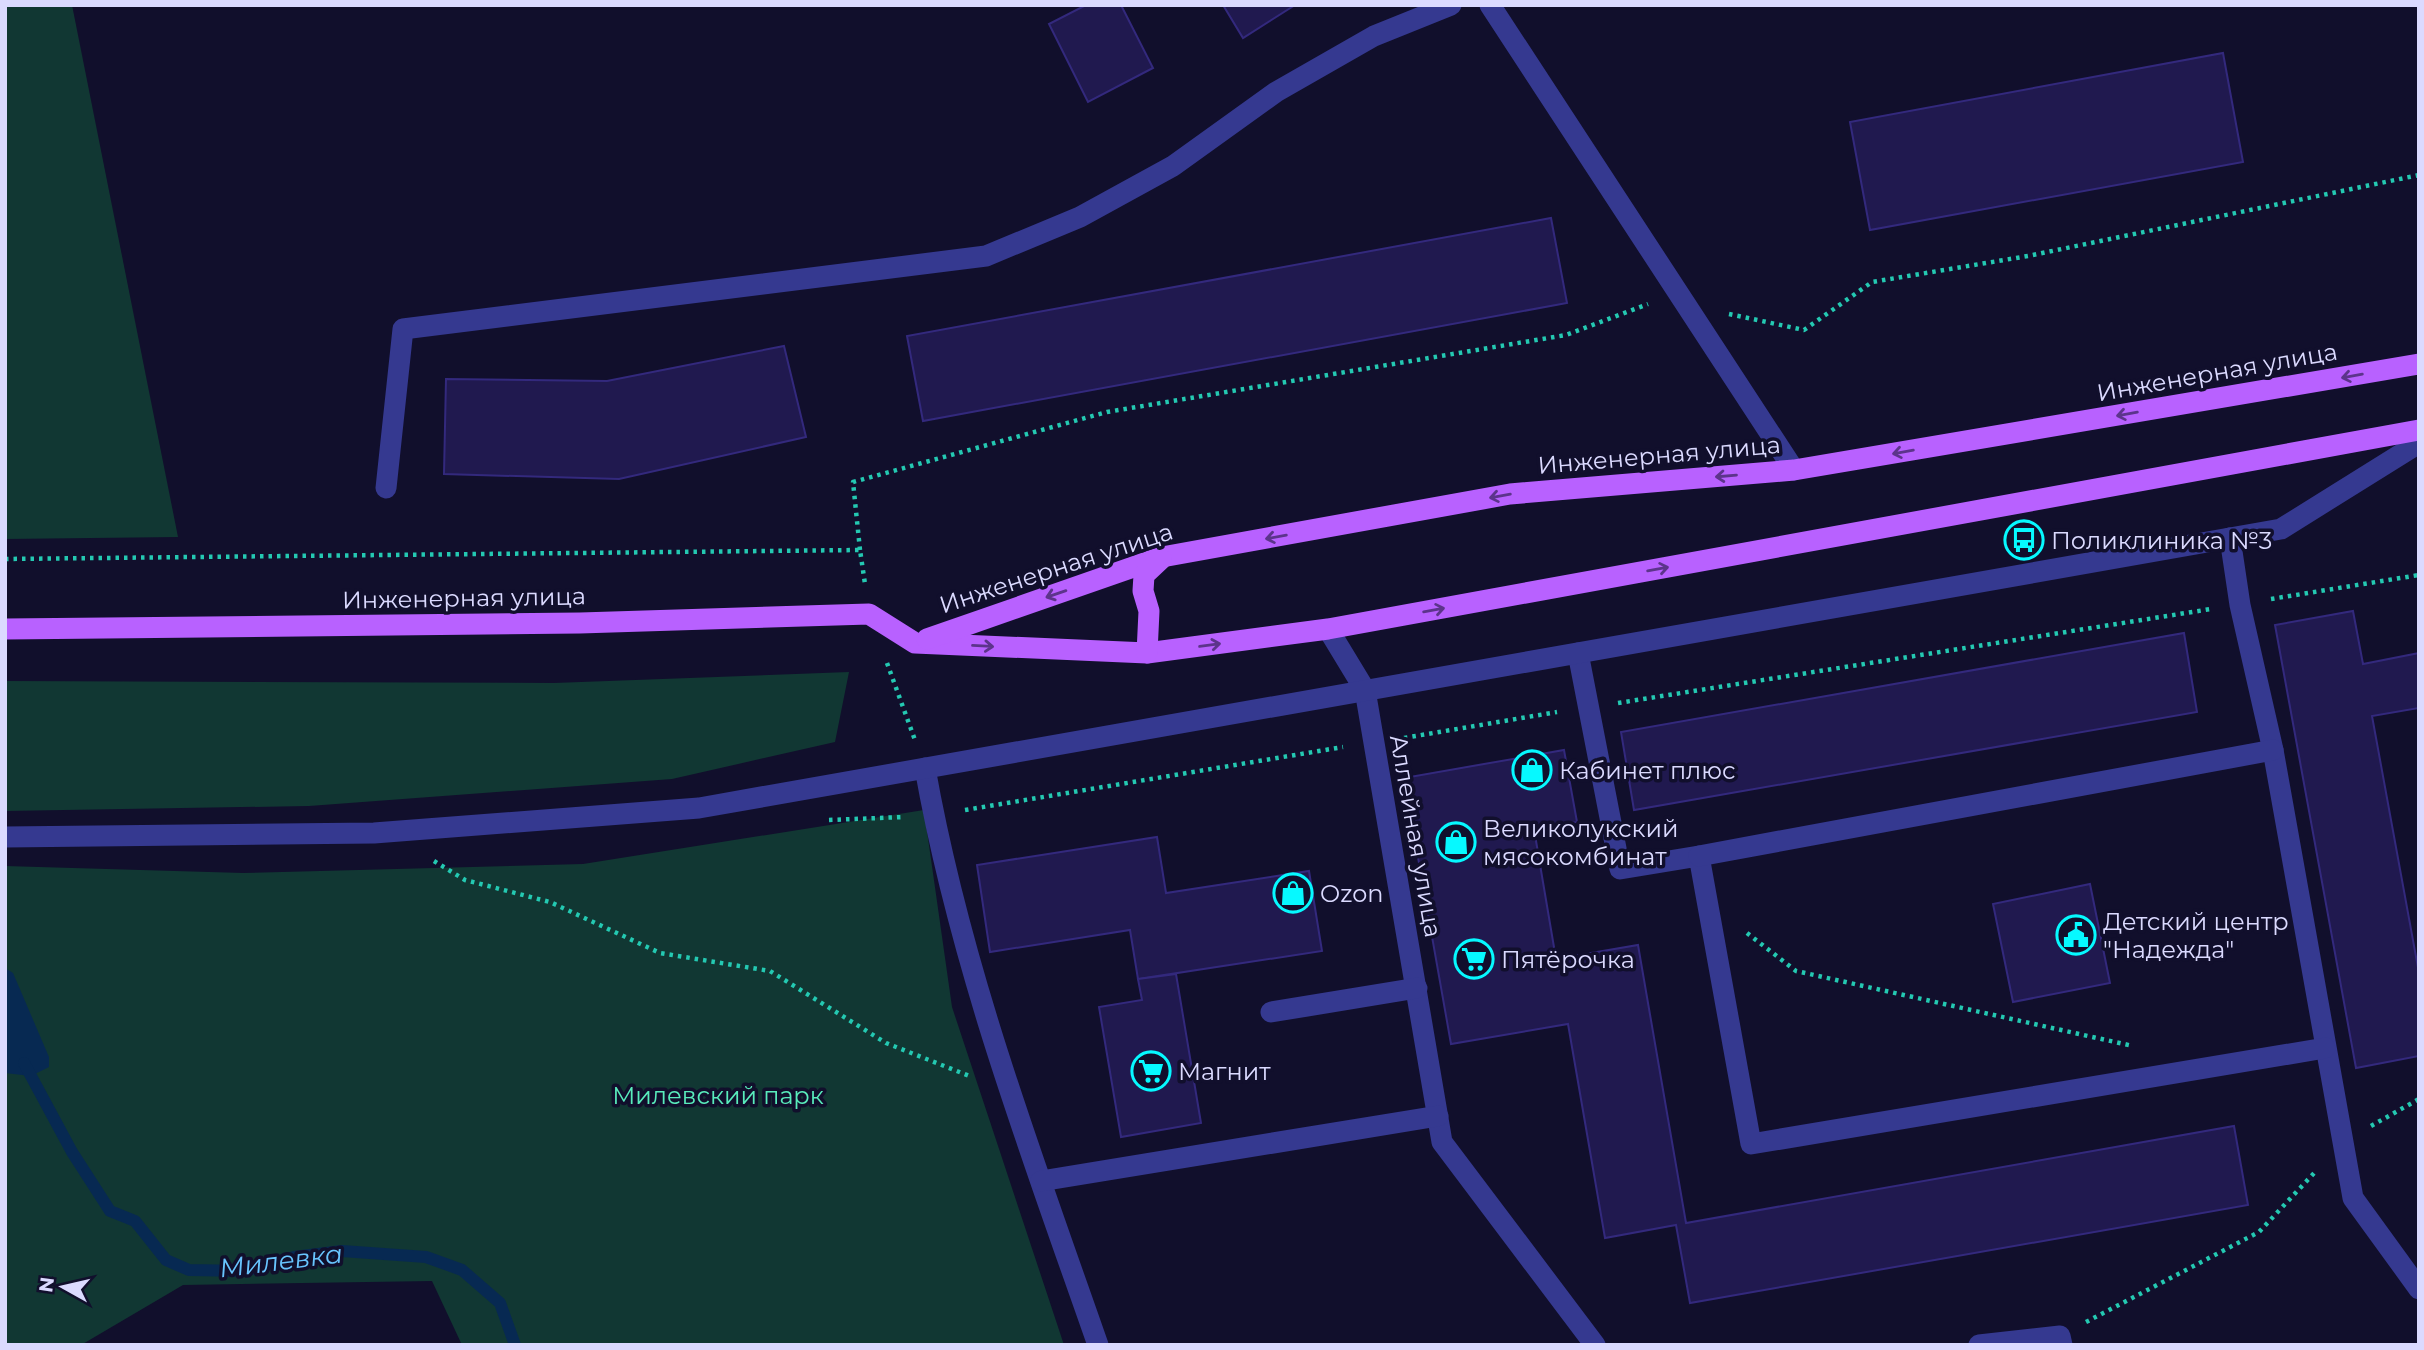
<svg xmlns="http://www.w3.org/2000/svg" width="2424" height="1350" font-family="Montserrat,sans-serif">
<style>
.green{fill:#113733}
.water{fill:#072952}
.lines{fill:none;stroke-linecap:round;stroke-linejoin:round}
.stream{stroke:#072952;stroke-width:12}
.building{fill:#20194f;stroke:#33297d;stroke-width:2}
.path{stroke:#24c9b2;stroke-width:4.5;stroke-dasharray:3.5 5;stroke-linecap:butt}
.minor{stroke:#353990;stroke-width:21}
.major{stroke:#b861ff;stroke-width:21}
.oneway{stroke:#5c348b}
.labels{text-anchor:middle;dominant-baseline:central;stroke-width:7;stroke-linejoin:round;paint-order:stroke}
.street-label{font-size:24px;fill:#dbdaff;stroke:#110f2c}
.poi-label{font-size:24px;fill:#dbdaff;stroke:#110f2c;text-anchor:start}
.park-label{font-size:24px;fill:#59ecbc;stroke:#110f2c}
.water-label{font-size:26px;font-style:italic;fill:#68c5ff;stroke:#110f2c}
</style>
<rect width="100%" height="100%" fill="#110f2c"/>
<g class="green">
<path d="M5 5H72L178 537 5 539Z"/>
<path d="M849 672 835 742 672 779 309 806 5 811V681L554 683Z"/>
<path d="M924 810 952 1007 1064 1345H462L432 1281 183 1285 81 1345H5V866L243 873 583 864Z"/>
</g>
<path class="water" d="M5 968 13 973 49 1057V1067L31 1076 5 1073Z"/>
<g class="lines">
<path class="stream" d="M24 1063 72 1152 110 1211 135 1221 166 1260 189 1270 245 1271 294 1257 342 1251 426 1257 462 1270 500 1303 515 1345"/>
</g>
<g class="building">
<path d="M1086 5H1121L1153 68 1088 102 1049 24Z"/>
<path d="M1223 5H1295L1243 38Z"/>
<path d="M2223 53 2243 162 1870 230 1850 122Z"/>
<path d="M1551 218 1567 303 923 421 907 336Z"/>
<path d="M784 346 806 437 619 479 444 474 446 379 607 381Z"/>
<path d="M2353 611 2363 664 2419 653V708L2372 716 2419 973V1056L2356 1068 2275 625Z"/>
<path d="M2184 633 2197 712 1634 810 1621 732Z"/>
<path d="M1564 750 1577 822 1534 829 1556 959 1638 945 1686 1223 2234 1126 2248 1205 1690 1303 1676 1225 1605 1238 1568 1024 1451 1044 1404 778Z"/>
<path d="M1157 837 1166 893 1309 871 1322 951 1138 979 1130 930 990 952 977 865Z"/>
<path d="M2090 884 2110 983 2013 1002 1993 904Z"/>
<path d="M1176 974 1201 1123 1121 1137 1099 1007 1142 1000 1138 979Z"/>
</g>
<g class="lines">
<g class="path">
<path d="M1729 314 1804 330 1872 282 2028 256 2419 175"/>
<path d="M860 550 853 482 1107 412 1566 335 1648 304"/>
<path d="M5 559 860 550 865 584"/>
<path d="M2271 599 2419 575"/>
<path d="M887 663 915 740"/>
<path d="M1618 703 2211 609"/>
<path d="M1404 738 1557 712"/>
<path d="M965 810 1343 747"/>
<path d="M829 820 904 817"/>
<path d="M434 861 465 880 550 902 660 953 770 971 886 1043 972 1077"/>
<path d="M1747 933 1796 971 2133 1046"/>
<path d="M2371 1126 2419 1099"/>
<path d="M2086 1322 2259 1232 2316 1171"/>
</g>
<g class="minor">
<path d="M1490 5 1794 470"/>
<path d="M386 488 403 329 986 256 1080 217 1173 166 1276 92 1374 36 1451 5"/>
<path d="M2230 538 2240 605 2273 750 2353 1198 2419 1289"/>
<path d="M1328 629 1365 690 1442 1142 1595 1345"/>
<path d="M1578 653 1620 869 1699 856 1751 1144 2325 1048"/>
<path d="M925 768C960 966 1032 1156 1098 1345"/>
<path d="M5 837 374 833 699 808 2281 529 2419 443"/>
<path d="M1699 856 2273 750"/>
<path d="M1271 1012 1417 988"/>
<path d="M1041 1181 1438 1116"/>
<path d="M1979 1345 2060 1336 2062 1345"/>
</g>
<g class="major">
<path d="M5 629 580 623 869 614 915 643 1147 653 1328 629 2419 430"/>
<path d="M927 639 1162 557 1510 494 1794 470 2419 364"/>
<path d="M1147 653 1149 611 1143 591 1144 575 1161 559"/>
</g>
</g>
<defs><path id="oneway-shaft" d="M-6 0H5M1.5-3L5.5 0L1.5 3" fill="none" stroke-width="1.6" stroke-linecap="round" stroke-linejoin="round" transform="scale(1.75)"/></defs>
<g class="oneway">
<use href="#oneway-shaft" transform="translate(2352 376) rotate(170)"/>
<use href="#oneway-shaft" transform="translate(2127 414) rotate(170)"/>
<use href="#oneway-shaft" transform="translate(1903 452) rotate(170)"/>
<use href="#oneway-shaft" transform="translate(1726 476) rotate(175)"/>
<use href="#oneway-shaft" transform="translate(1500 496) rotate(170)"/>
<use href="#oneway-shaft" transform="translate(1276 537) rotate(170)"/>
<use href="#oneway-shaft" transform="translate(1658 569) rotate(-10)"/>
<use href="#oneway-shaft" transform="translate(1056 594) rotate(161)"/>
<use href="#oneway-shaft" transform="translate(1434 610) rotate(-10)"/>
<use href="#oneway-shaft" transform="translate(1210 645) rotate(-8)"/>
<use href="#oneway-shaft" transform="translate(983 646) rotate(3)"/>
</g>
<defs>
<g id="bus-ring" transform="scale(2.0125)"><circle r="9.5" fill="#110f2c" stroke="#06f9ff" stroke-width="1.5"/><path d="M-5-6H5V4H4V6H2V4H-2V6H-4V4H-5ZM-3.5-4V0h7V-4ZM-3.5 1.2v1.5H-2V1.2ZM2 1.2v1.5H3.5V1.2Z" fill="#06f9ff"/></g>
<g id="shop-ring" transform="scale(2.0125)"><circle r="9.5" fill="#110f2c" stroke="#06f9ff" stroke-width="1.5"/><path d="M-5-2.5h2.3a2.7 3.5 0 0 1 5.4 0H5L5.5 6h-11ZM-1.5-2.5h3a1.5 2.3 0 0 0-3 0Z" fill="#06f9ff"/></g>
<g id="civic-ring" transform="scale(2.0125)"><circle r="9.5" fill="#110f2c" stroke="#06f9ff" stroke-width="1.5"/><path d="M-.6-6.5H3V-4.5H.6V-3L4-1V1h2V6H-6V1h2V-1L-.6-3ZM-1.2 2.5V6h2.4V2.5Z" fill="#06f9ff"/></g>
<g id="supermarket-ring" transform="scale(2.0125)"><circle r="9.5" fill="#110f2c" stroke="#06f9ff" stroke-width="1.5"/><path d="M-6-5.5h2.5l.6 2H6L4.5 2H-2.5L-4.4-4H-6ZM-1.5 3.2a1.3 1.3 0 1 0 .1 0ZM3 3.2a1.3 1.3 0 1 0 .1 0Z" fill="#06f9ff"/></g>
</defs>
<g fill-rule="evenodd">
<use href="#bus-ring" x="2024" y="540"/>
<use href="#shop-ring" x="1532" y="770"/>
<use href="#shop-ring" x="1456" y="842"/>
<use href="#shop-ring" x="1293" y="893"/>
<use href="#civic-ring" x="2076" y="935"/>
<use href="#supermarket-ring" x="1474" y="959"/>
<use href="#supermarket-ring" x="1151" y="1071"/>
</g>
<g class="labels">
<g class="street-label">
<text transform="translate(2217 372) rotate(-10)">Инженерная улица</text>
<text transform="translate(1659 455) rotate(-5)">Инженерная улица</text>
<text transform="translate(1056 568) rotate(-18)">Инженерная улица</text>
<text transform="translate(464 598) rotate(-1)">Инженерная улица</text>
<text transform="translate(1416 836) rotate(80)">Аллейная улица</text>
</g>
<g class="poi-label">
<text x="2051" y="540">Поликлиника №3</text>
<text x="1559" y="770">Кабинет плюс</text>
<text x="1483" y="828">Великолукский<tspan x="1483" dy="28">мясокомбинат</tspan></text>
<text x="1320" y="893">Ozon</text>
<text x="2103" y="921">Детский центр<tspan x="2103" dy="28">"Надежда"</tspan></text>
<text x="1501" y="959">Пятёрочка</text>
<text x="1178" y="1071">Магнит</text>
</g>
<g class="park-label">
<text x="718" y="1095">Милевский парк</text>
</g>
<g class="water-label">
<text transform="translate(281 1261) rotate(-7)">Милевка</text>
</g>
</g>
<rect width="2424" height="1350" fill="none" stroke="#dbdaff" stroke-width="14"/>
<g transform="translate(63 1287) rotate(278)" stroke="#110f2c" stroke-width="5" paint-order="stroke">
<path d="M0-5L12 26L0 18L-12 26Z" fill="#dbdaff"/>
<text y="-10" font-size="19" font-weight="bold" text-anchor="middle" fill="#dbdaff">N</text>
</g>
</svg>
